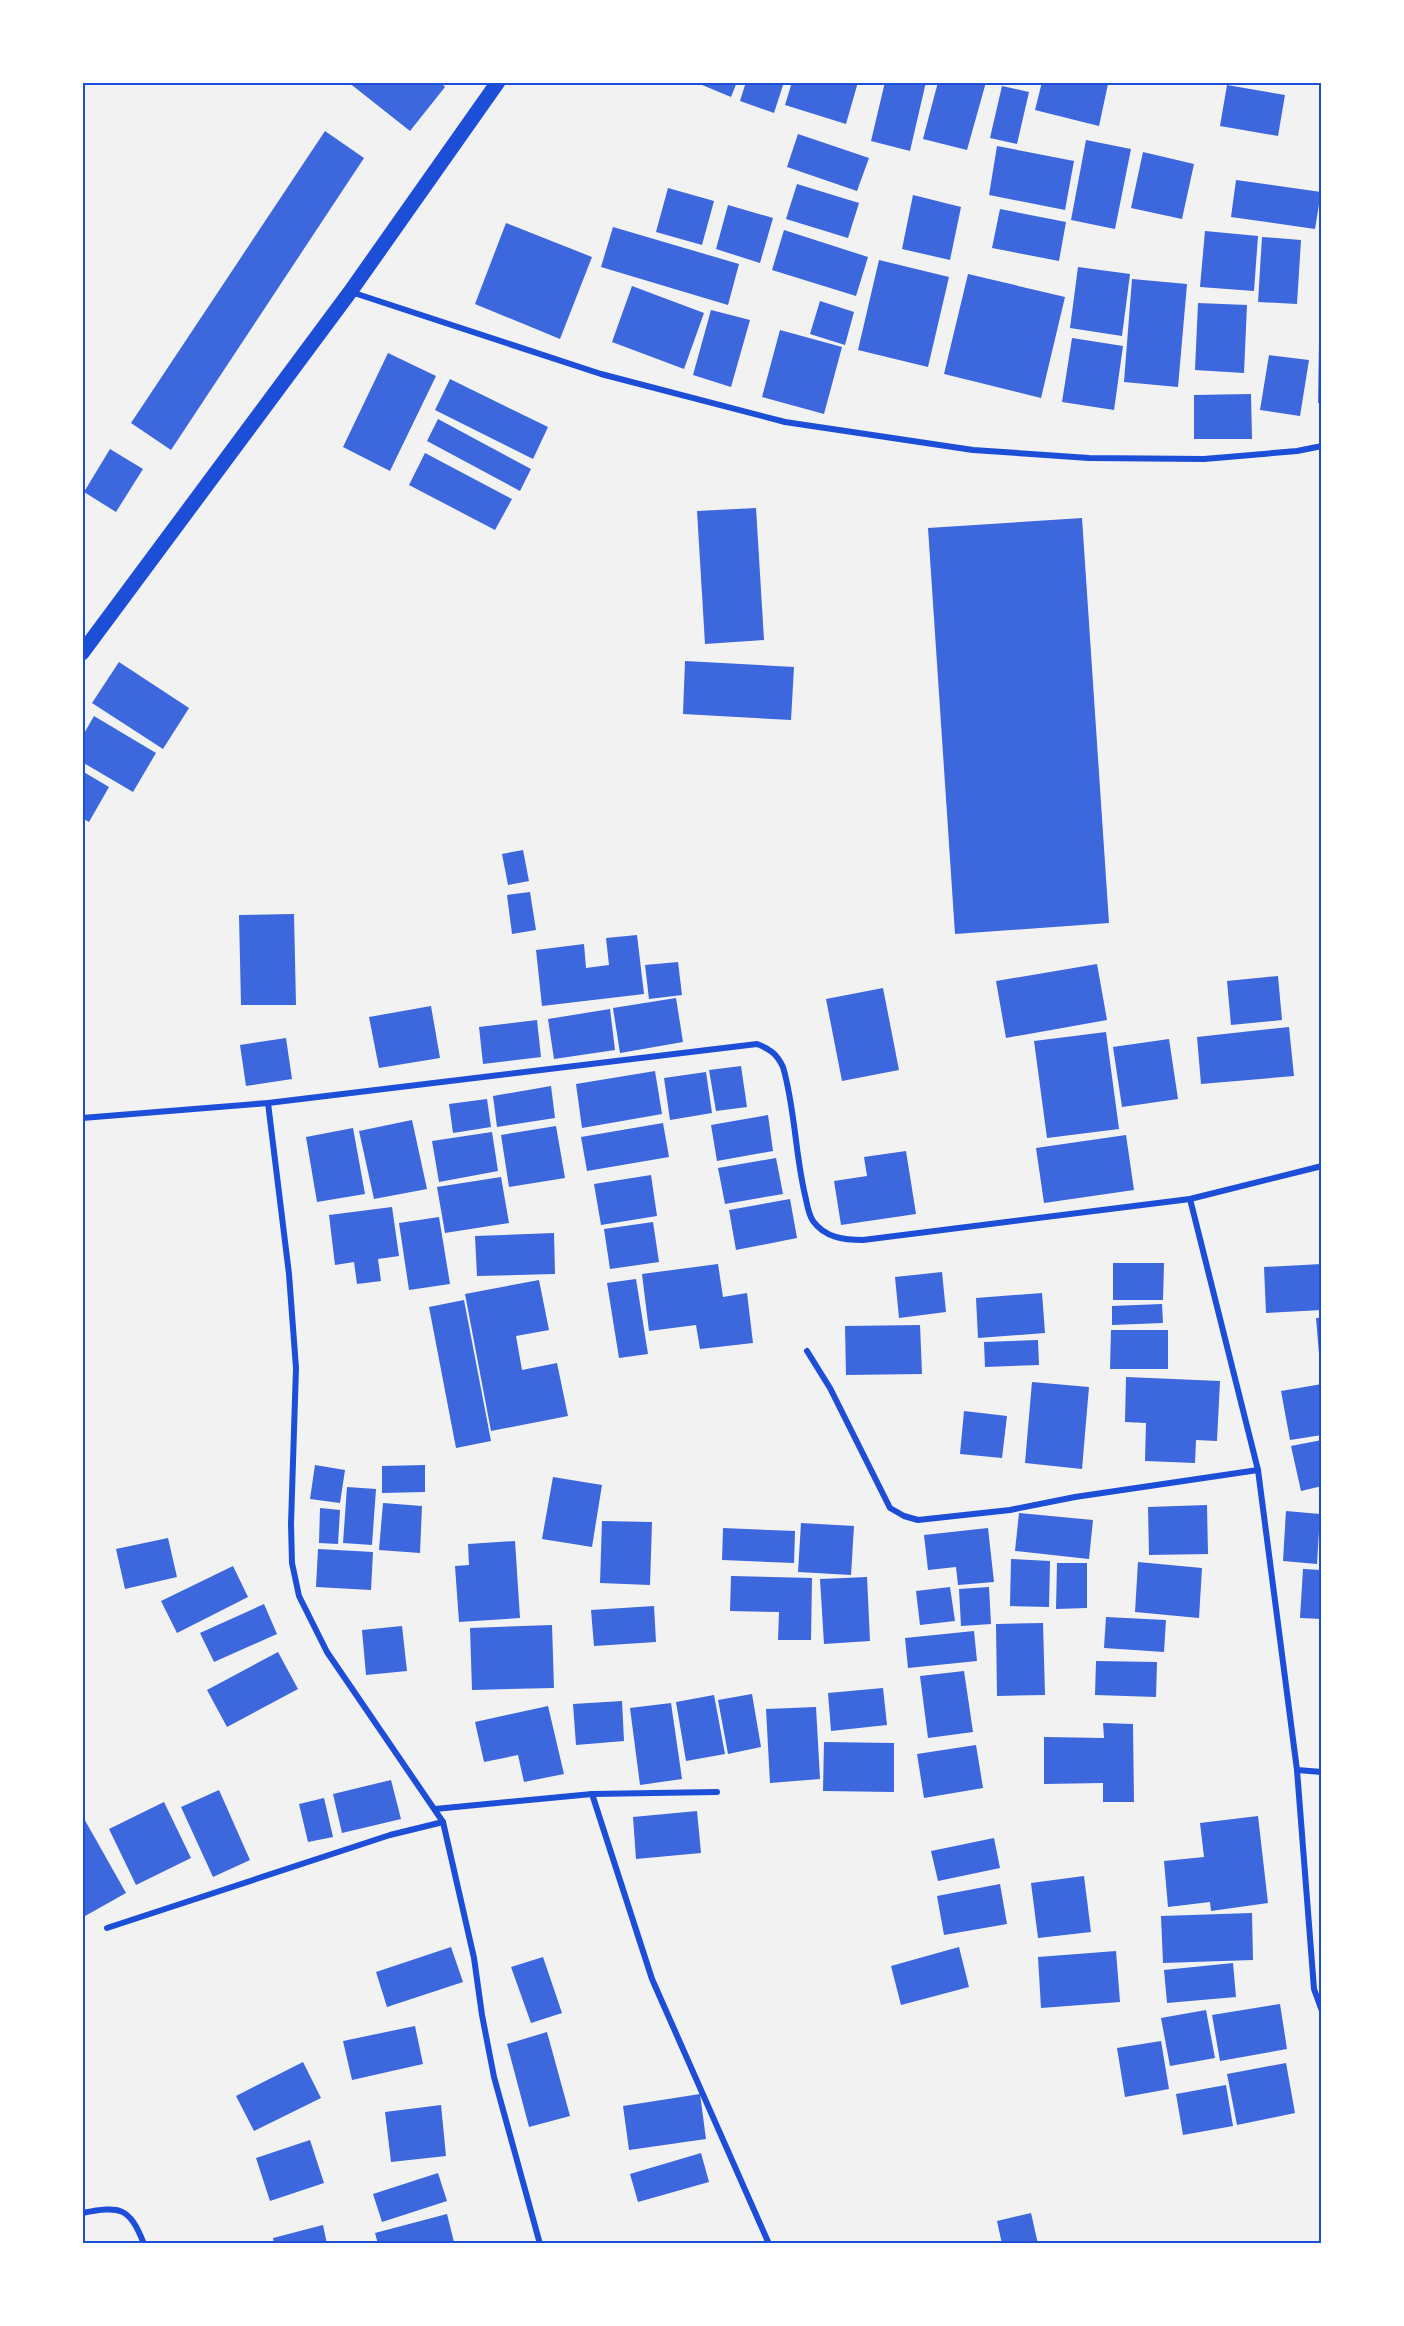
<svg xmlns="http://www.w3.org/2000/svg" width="1404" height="2326" font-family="'Roboto Condensed',sans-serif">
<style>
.building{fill:#3d67dc}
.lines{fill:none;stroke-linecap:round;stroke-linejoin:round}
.minor{stroke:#1d4ed8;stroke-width:6}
.primary{stroke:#1d4ed8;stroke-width:15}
.neatline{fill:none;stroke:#1d4ed8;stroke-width:2}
</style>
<rect width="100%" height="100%" fill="#f2f2f2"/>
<g class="building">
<path d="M348 82H440L445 87 410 131Z"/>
<path d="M695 82H737L731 97Z"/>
<path d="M746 82H784L774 113 740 101Z"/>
<path d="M792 82H858L846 124 785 105Z"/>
<path d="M885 82H926L910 151 871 141Z"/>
<path d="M938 82H986L967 150 923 139Z"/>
<path d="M1042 82 1108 84 1099 126 1035 110Z"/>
<path d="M1227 85 1285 95 1278 136 1220 126Z"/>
<path d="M1002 86 1029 92 1017 144 990 138Z"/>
<path d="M325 131 364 158 171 450 131 423Z"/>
<path d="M798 134 869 158 857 191 787 167Z"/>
<path d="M1086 140 1131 149 1115 229 1071 220Z"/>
<path d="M997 146 1074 161 1065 210 989 195Z"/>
<path d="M1143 152 1194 164 1182 219 1131 208Z"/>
<path d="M1236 180 1321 192 1315 229 1231 217Z"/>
<path d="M797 184 859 203 848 238 786 219Z"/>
<path d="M668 188 714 201 702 245 656 232Z"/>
<path d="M913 195 961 207 950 260 902 249Z"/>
<path d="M728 205 773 218 760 263 716 249Z"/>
<path d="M1000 209 1066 222 1059 261 992 248Z"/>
<path d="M506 223 592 257 560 339 475 304Z"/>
<path d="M613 227 739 264 728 305 601 267Z"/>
<path d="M784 230 868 257 856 296 772 270Z"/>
<path d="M1205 231 1258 236 1254 291 1200 287Z"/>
<path d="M1262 237 1301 240 1297 304 1258 302Z"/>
<path d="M879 260 949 277 928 367 858 350Z"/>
<path d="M1078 267 1130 274 1122 336 1070 328Z"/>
<path d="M968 274 1065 297 1041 398 944 374Z"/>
<path d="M1132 279 1187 284 1178 387 1124 382Z"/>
<path d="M632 286 704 313 684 369 612 342Z"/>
<path d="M820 301 854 312 845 345 810 334Z"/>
<path d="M1198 303 1247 305 1244 373 1195 370Z"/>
<path d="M711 310 750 320 731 387 693 375Z"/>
<path d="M780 330 842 347 824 414 762 397Z"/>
<path d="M1072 338 1123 346 1114 410 1062 402Z"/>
<path d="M1319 342H1322V403H1318Z"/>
<path d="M388 353 436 376 390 471 343 447Z"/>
<path d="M1269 355 1309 360 1300 416 1260 410Z"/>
<path d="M450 379 548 427 533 459 435 410Z"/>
<path d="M1251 394 1252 439H1194V395Z"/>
<path d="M438 419 531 469 520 491 427 441Z"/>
<path d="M110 449 143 469 116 512 84 492Z"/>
<path d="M425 453 512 499 495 530 409 485Z"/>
<path d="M756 508 764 640 705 644 697 511Z"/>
<path d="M1082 518 1109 923 955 934 928 528Z"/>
<path d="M685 661 794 667 791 720 683 714Z"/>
<path d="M119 662 189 708 163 749 92 703Z"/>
<path d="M94 716 156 753 133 792 82 762V737Z"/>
<path d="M82 771 109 787 89 822 82 818Z"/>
<path d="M523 850 529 881 508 885 502 854Z"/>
<path d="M530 892 536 930 512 934 507 895Z"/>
<path d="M294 914 296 1005H241L239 915Z"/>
<path d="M637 935 644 994 542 1006 536 950 584 944 586 968 609 965 606 938Z"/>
<path d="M678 962 682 995 649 999 645 965Z"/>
<path d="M1097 964 1107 1020 1006 1038 996 981Z"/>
<path d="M1278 976 1282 1020 1231 1025 1227 981Z"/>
<path d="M883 988 899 1070 842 1081 826 999Z"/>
<path d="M676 998 683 1042 620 1053 613 1008Z"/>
<path d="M431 1006 440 1058 379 1068 369 1017Z"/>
<path d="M610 1009 615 1050 554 1059 548 1019Z"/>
<path d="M537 1020 541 1057 483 1064 479 1027Z"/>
<path d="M1289 1027 1294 1076 1201 1084 1197 1037Z"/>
<path d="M1106 1032 1119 1129 1047 1138 1034 1041Z"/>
<path d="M286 1038 292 1079 246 1086 240 1045Z"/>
<path d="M1169 1039 1178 1099 1122 1107 1113 1047Z"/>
<path d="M741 1066 747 1107 716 1111 709 1070Z"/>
<path d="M655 1071 662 1114 582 1128 576 1084Z"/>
<path d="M706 1072 712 1113 670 1120 664 1078Z"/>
<path d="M551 1086 555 1118 497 1127 493 1096Z"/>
<path d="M487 1099 491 1127 453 1133 449 1104Z"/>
<path d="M768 1115 773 1151 717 1161 711 1125Z"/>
<path d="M412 1120 427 1189 374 1199 359 1131Z"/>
<path d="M663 1123 669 1157 587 1171 581 1137Z"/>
<path d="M556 1126 565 1178 509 1187 501 1135Z"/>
<path d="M353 1128 365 1194 317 1202 306 1137Z"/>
<path d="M492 1132 498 1171 439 1182 432 1141Z"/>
<path d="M1126 1135 1134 1190 1044 1203 1036 1148Z"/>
<path d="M906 1151 916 1214 841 1225 834 1181 867 1176 864 1157Z"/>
<path d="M776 1158 783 1194 725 1204 718 1168Z"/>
<path d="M651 1175 657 1216 601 1225 594 1184Z"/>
<path d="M501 1177 509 1223 445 1233 437 1187Z"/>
<path d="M790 1199 797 1238 736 1250 729 1210Z"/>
<path d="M392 1207 399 1256 378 1259 381 1281 357 1284 354 1262 335 1265 329 1215Z"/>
<path d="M439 1217 450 1284 409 1290 399 1223Z"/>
<path d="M653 1222 659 1262 610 1269 604 1229Z"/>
<path d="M554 1233 555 1274 477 1276 475 1236Z"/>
<path d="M1113 1263H1164L1163 1300H1113Z"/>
<path d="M718 1264 723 1297 747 1293 753 1343 700 1349 696 1325 649 1331 642 1274Z"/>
<path d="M1322 1264V1310L1266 1313 1264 1267Z"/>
<path d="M942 1272 946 1312 899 1318 895 1277Z"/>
<path d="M636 1279 648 1354 619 1358 607 1283Z"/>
<path d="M539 1280 549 1330 516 1336 522 1370 557 1363 568 1416 491 1431 465 1294Z"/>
<path d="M1042 1293 1045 1333 978 1338 976 1298Z"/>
<path d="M464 1300 491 1441 456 1448 429 1307Z"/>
<path d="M1162 1304 1163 1323 1112 1325V1306Z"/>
<path d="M1316 1318H1322V1354H1319Z"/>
<path d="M920 1325 922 1374 846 1375 845 1326Z"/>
<path d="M1111 1330H1168V1369H1110Z"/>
<path d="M1038 1340 1039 1365 985 1367 984 1342Z"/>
<path d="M1126 1377 1220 1381 1217 1441 1196 1440 1195 1463 1145 1461 1146 1423 1125 1422Z"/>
<path d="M1032 1382 1089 1387 1082 1469 1025 1463Z"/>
<path d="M1322 1384V1435L1290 1440 1281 1391Z"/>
<path d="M964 1411 1007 1416 1002 1458 960 1454Z"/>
<path d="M1322 1440V1486L1301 1491 1291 1446Z"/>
<path d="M315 1465 345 1470 340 1503 310 1499Z"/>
<path d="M425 1465V1492L382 1493V1466Z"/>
<path d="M553 1477 602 1485 592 1547 542 1539Z"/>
<path d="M347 1487 376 1489 372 1545 343 1543Z"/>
<path d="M383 1503 422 1506 420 1553 379 1550Z"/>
<path d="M1207 1505 1208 1554 1149 1555 1148 1507Z"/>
<path d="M320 1508 340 1510 338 1544 319 1543Z"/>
<path d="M1286 1511 1320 1514 1317 1564 1283 1561Z"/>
<path d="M1019 1513 1093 1520 1089 1559 1015 1551Z"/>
<path d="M602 1521 652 1522 650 1585 600 1583Z"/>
<path d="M801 1523 854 1526 851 1575 798 1572Z"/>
<path d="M723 1528 795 1531 794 1563 722 1560Z"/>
<path d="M988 1528 994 1582 958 1585 956 1567 928 1570 924 1535Z"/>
<path d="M168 1538 177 1577 125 1589 116 1549Z"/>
<path d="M515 1541 520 1618 459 1622 455 1566 469 1565 468 1544Z"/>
<path d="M318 1549 373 1552 371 1590 316 1587Z"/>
<path d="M1011 1559 1050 1561 1049 1607 1010 1606Z"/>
<path d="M1138 1562 1202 1568 1199 1618 1135 1612Z"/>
<path d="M1057 1563H1087V1608L1056 1609Z"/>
<path d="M233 1566 248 1597 177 1633 161 1601Z"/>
<path d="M1303 1569 1322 1570V1619L1300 1618Z"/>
<path d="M731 1576 812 1578 811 1640H778L779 1612 730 1611Z"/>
<path d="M867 1577 870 1641 824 1644 820 1579Z"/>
<path d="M950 1587 955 1621 920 1625 916 1591Z"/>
<path d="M989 1587 991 1624 961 1626 959 1589Z"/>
<path d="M264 1604 277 1634 214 1662 200 1633Z"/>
<path d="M654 1606 656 1642 594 1646 591 1610Z"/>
<path d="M1106 1617 1166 1620 1164 1652 1104 1648Z"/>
<path d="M1043 1623 1045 1695 997 1696 996 1624Z"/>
<path d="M552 1625 554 1688 472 1690 470 1628Z"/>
<path d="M402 1626 407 1671 366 1675 362 1630Z"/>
<path d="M974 1631 977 1661 908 1668 905 1638Z"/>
<path d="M278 1652 298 1689 227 1727 207 1690Z"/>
<path d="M1096 1661 1157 1662 1156 1697 1095 1695Z"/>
<path d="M964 1671 973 1732 928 1738 920 1676Z"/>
<path d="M883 1688 887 1725 831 1731 828 1693Z"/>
<path d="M752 1694 761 1747 728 1754 718 1700Z"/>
<path d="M714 1695 725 1754 686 1761 676 1702Z"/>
<path d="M622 1701 624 1741 576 1745 573 1704Z"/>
<path d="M671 1703 682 1779 640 1785 630 1708Z"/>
<path d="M548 1706 564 1774 524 1782 518 1755 484 1762 475 1722Z"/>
<path d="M816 1707 820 1779 770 1783 766 1709Z"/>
<path d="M1103 1723 1133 1724 1134 1802H1103V1783L1044 1784V1737L1104 1738Z"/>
<path d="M824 1742 894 1743V1792L823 1791Z"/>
<path d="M976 1745 983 1788 924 1798 917 1754Z"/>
<path d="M391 1780 401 1819 342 1833 333 1794Z"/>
<path d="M219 1790 250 1860 213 1877 181 1807Z"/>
<path d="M324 1798 333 1837 308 1842 299 1804Z"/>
<path d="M164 1802 191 1858 136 1885 109 1829Z"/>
<path d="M697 1811 701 1853 636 1859 633 1817Z"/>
<path d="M82 1815 126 1893 85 1916 82 1912Z"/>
<path d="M1258 1816 1268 1903 1211 1911 1210 1902 1168 1907 1164 1861 1204 1857 1200 1823Z"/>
<path d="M994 1838 1000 1868 938 1881 931 1851Z"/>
<path d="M1084 1876 1091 1932 1038 1938 1031 1883Z"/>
<path d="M1000 1884 1007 1924 944 1935 937 1896Z"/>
<path d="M1252 1913 1253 1960 1163 1963 1161 1916Z"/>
<path d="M451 1947 463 1982 387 2007 376 1972Z"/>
<path d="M959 1947 969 1987 901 2005 891 1966Z"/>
<path d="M1116 1951 1120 2002 1041 2008 1038 1957Z"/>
<path d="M543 1957 562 2013 531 2023 511 1967Z"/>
<path d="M1233 1963 1236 1997 1167 2003 1164 1970Z"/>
<path d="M1280 2004 1287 2049 1220 2061 1212 2015Z"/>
<path d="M1206 2010 1215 2058 1170 2066 1161 2018Z"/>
<path d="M415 2026 423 2064 352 2080 343 2041Z"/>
<path d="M547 2032 570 2116 529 2127 507 2044Z"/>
<path d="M1161 2041 1169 2089 1125 2097 1117 2048Z"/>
<path d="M303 2062 321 2098 254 2131 236 2096Z"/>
<path d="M1286 2063 1295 2113 1237 2125 1227 2074Z"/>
<path d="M1226 2085 1233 2126 1183 2135 1176 2094Z"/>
<path d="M700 2094 706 2139 629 2150 623 2106Z"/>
<path d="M441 2105 446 2156 391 2162 385 2112Z"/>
<path d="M310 2140 324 2183 270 2201 256 2158Z"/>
<path d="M701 2153 709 2182 638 2202 630 2174Z"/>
<path d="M438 2173 447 2201 382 2222 373 2194Z"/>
<path d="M1031 2213 1038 2244H1002L997 2221Z"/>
<path d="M447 2214 454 2242 446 2244H378L375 2233Z"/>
<path d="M323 2225 327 2244H274L273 2238Z"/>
</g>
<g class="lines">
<g class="minor">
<path d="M351 292 601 374 785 422 973 450 1089 458 1204 459 1297 451 1322 446"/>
<path d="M268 1103 289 1274 296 1368 291 1524 292 1563 299 1596 327 1652 443 1822 474 1958 482 2015 494 2077 540 2244"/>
<path d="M82 1118 268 1103 757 1044C770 1049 777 1054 783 1067 795 1108 795 1153 805 1195 807 1203 808 1214 813 1221 825 1238 845 1240 863 1240L1190 1199 1322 1166"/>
<path d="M1190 1199 1258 1470 1297 1770 1314 1989 1322 2011"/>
<path d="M807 1351 830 1388 890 1508 904 1516 918 1520 1010 1510 1075 1497 1258 1470"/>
<path d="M1297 1770 1322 1772"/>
<path d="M592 1794 652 1979 769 2244"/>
<path d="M435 1809 592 1794 717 1792"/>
<path d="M107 1928 390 1835 443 1822"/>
<path d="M82 2213C120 2206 129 2206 144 2244"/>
</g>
<path class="primary" d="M82 653 350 292 498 82"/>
</g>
<rect width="1404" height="2326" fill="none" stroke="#ffffff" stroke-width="168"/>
<rect x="84" y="84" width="1236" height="2158" class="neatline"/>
</svg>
